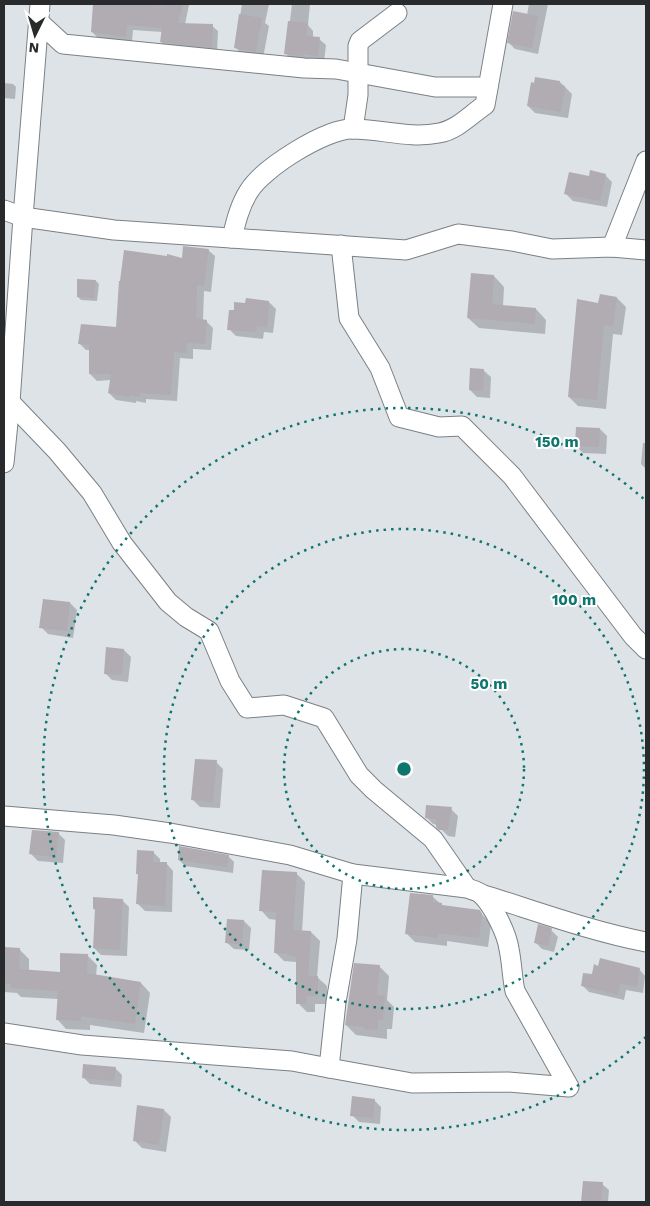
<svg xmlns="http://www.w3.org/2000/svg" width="650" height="1206" font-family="'Work Sans',sans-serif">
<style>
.shadow{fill:#0003}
.building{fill:#b0acb1}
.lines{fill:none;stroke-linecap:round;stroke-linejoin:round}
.minor-casing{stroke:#7b8084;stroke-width:21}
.minor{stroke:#fff;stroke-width:19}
.ring{fill:none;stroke:#0f766e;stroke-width:2.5;stroke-dasharray:2.5 5}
.centre{fill:#0f766e;stroke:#fff;stroke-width:2.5}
.ring-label{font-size:15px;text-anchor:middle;font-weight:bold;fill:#0f766e;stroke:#fff;stroke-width:4;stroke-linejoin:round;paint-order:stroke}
</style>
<rect width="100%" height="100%" fill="#dee3e8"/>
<g class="shadow">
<path d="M94 4 122 5V4H188L189 5 185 24 212 26 218 31 217 53 167 48 161 42 162 32 133 30 132 42 98 38 92 32Z"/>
<path d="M242 4H269L265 23 269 26 263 58 242 54 235 47Z"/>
<path d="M292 4H310L308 25 313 31V38L319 39 326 45 324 62 292 60 286 54Z"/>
<path d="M529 4H548L538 54 515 49 509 43 527 15Z"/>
<path d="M560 82 572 94 568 118 535 113 528 106Z"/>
<path d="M4 83 13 84 16 87 15 99 4 98Z"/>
<path d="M605 175 612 182 607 207 573 201 566 194 590 177Z"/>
<path d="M208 250 215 256 211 292 204 291 203 320 206 321 213 328 211 350 193 349V359L180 358 177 401 146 399V403L136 401V403L116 400 109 393 111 380 97 381 90 374V350H86L79 343 117 329 183 260Z"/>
<path d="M494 276 504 287 503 306 536 309 546 320 545 334 479 328 468 318Z"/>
<path d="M96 281 99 284 97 301 81 300 78 297Z"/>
<path d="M617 298 626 307 622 335 613 334 606 409 578 406 569 397 600 304Z"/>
<path d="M269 302 276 309 273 333 264 332 263 339 236 336 229 329 235 312 247 304Z"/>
<path d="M483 370 491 377 490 398 477 397 470 390Z"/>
<path d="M600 429 607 436 606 454 583 453 576 446Z"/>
<path d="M643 443H646V469L641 464Z"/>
<path d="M44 600 70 603 77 610 73 638 48 634 41 627Z"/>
<path d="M124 650 131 657 128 682 112 680 105 673Z"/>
<path d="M216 762 223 769 220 808 200 807 193 800Z"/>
<path d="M451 809 458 816 455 837 448 836 437 825 433 824 426 817Z"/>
<path d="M58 833 65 840 63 863 38 861 31 854Z"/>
<path d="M153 852 160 859V863H166L173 871 172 912 145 911 138 904 140 876 137 874Z"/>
<path d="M228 856 234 862 233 873 185 866 179 860Z"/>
<path d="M296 873 305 882 302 932H311L320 941 317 977 327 986V1004H315V1012H307L298 1003 296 962 284 961 275 952 277 920 269 919 261 910Z"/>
<path d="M433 897 443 906 479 911 491 924 488 947 447 941V946L415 942 406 933Z"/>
<path d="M122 900 129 907 127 956 101 955 94 948 96 911 94 909Z"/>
<path d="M244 921 251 928 249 950 234 949 226 942Z"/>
<path d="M551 930 558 937 554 952 542 949 535 942Z"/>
<path d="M4 949 20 950 29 959V971L61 973 87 955 97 965 96 976 141 983 150 993 144 1033 90 1025V1030L66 1029 57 1019 58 999 21 997 17 993 4 992Z"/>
<path d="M379 966 389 976 387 1000 394 1007 392 1029H387V1039L356 1035 346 1025Z"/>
<path d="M639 969 645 976 643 993 626 990 624 1000 589 992 583 986 592 976Z"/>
<path d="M115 1068 122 1075 121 1087 90 1084 83 1077Z"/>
<path d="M374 1100 381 1107 380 1124 359 1122 352 1115Z"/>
<path d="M164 1110 171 1117 166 1152 142 1148 135 1141Z"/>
<path d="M584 1182 602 1184 609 1190 608 1202H582Z"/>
</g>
<g class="building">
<path d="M93 4H140L163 6 164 4H183L178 23 213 24 212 48 160 42 162 28 127 25 126 37 91 32Z"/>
<path d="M513 11 538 16 532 48 507 43Z"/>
<path d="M239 14 262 18 256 52 234 48Z"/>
<path d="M288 21 308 23 306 36 320 37 318 56 304 54V56L284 54Z"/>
<path d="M535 77 560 81V85L565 86 561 112 527 106 531 82 534 83Z"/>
<path d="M590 170 606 174 600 201 564 194 569 172 589 176Z"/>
<path d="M183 246 209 249 204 286 197 285 196 318 207 320 205 344 187 343 186 353 174 352 171 395 140 393 139 397 130 395V397L108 393 111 374H89V345L78 344 81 324 116 327 119 281H120L124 250 167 256V254L182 258Z"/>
<path d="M471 273 494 275 492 304 536 308 535 324 467 318Z"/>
<path d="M77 279 96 280 94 298 77 297Z"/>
<path d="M600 294 617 297 613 326 604 325 597 400 568 397 577 299 598 303Z"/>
<path d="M246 298 269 301 267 327 257 326 256 332 227 330 229 310H234V302L245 303Z"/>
<path d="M470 368 484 369 483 391 469 390Z"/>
<path d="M576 427 600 428 599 447 575 446Z"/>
<path d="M43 599 70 602 67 631 39 628Z"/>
<path d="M106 647 124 649 122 675 104 674Z"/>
<path d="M195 759 217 760 213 802 191 800Z"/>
<path d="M426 805 452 807 448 830H439L436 827V819L425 818Z"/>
<path d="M32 830 59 832 56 857 29 854Z"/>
<path d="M179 846 229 855 227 867 178 860Z"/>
<path d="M137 850 154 851 153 862H167L165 906 136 904 138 874H136Z"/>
<path d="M262 870 297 872 293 928 294 930 311 931 308 976H318V996H307L306 1004H296V957L289 956V954L274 953 276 912 259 911Z"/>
<path d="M410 893 433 895V902L442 903V905L480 910 482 914 479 938 438 933V938L405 934Z"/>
<path d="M93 897 123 899 120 950 93 948 95 909H93Z"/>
<path d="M227 919 244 920 242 944 225 943Z"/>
<path d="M538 924 552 928 548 946 534 943Z"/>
<path d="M4 947 20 948 19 969 60 972V953L88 954 87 973 141 982 135 1024 81 1016V1021L56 1020 58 991 11 988V984L4 983Z"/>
<path d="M600 958 640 968 637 987 620 984 618 995 581 986 583 973 592 974 594 964 598 966Z"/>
<path d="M354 963 380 965 377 995 385 996 383 1020H378V1030L364 1029V1027L345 1025Z"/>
<path d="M83 1064 116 1067 114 1081 82 1078Z"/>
<path d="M352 1096 375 1099 373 1118 350 1116Z"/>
<path d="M137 1105 164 1109 159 1145 133 1141Z"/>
<path d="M583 1181 603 1182 601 1202H581Z"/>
</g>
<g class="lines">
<g class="minor-casing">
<g id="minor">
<path d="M39 22 63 44 304 68 336 69 435 87H488"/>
<path d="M353 129 358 95V46L360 41 397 13"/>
<path d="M4 210 23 217 114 230 406 250 458 234 512 241 552 249 612 247 646 250"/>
<path d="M232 238C236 221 240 205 249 191 263 168 325 129 352 129 381 129 410 139 439 133 457 130 470 115 485 105L503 4"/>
<path d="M341 245 349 318 380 368 399 417 439 427 462 426 512 476 608 603 633 636 646 649"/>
<path d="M612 247 646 161"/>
<path d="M10 402 57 451 92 493 122 543 168 602 186 617 209 631 230 681 247 708 284 705 324 718 359 775 374 790 433 839 467 888"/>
<path d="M4 463 10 402 23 217 40 4"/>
<path d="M4 816 114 825 170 833 290 855 353 874 467 888C472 890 478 891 481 894 493 905 507 934 509 949 512 963 512 977 515 991L569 1087 508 1082 412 1083 329 1068"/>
<path d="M481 894C536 911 590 931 646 942"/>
<path d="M4 1033 82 1045 292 1061 329 1068 336 1002 347 939 353 874"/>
</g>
</g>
<use href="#minor" class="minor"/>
</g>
<g class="ring">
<circle cx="404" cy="769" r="120"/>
<circle cx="404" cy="769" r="240"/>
<path d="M646 1037A361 361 0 1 1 646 501"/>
</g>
<circle cx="404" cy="769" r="8" class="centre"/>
<g class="ring-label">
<text x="557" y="447">150 m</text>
<text x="574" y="605">100 m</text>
<text x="489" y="689">50 m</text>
</g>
<rect width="650" height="1206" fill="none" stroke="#282a2c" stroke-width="10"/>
<g transform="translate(35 35) rotate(185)" stroke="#ffffff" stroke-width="4" paint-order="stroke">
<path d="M0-4L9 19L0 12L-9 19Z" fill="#282a2c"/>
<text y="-8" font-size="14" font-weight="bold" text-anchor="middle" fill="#282a2c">N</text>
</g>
</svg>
